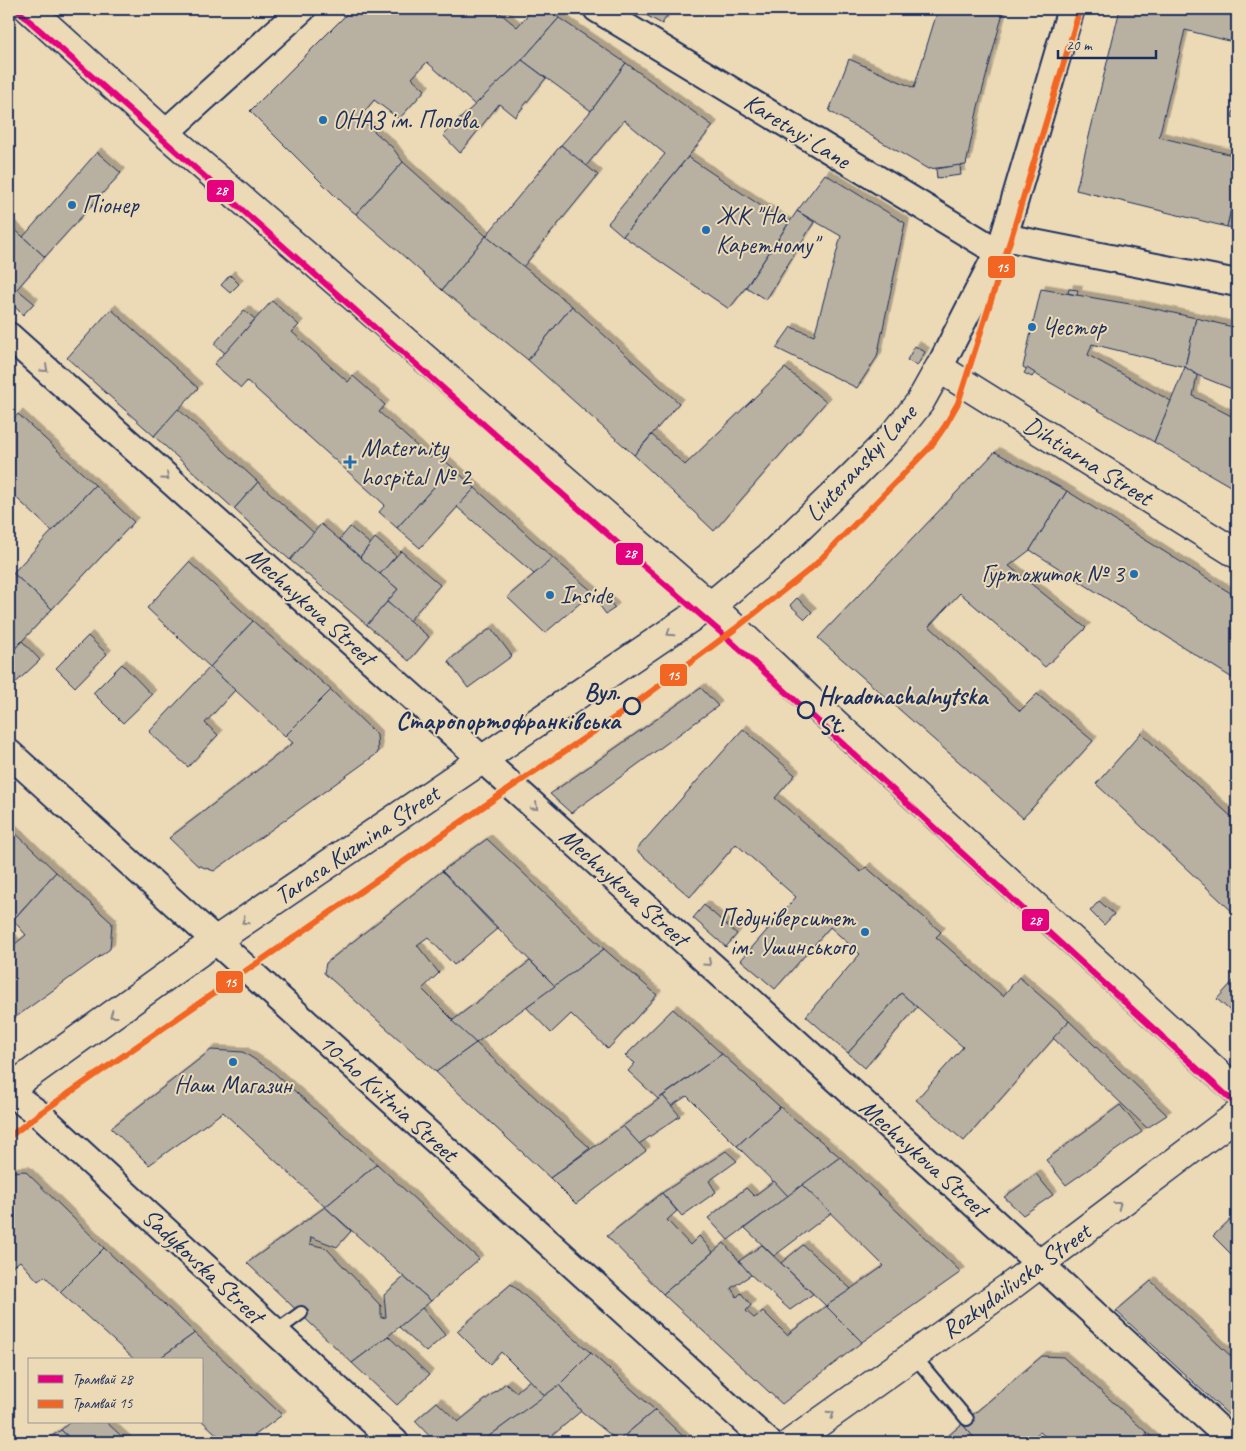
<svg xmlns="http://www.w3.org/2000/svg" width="1246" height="1451" font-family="Caveat,sans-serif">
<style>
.building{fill:#b8b0a1;stroke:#1b2f5e;filter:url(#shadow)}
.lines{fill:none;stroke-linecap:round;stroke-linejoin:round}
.service-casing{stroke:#1b2f5e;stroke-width:16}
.minor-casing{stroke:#1b2f5e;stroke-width:30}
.tertiary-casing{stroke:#1b2f5e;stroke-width:31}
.secondary-casing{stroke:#1b2f5e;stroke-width:31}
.service{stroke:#ecdab7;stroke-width:12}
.minor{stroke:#ecdab7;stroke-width:26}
.tertiary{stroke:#ecdab7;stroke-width:28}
.secondary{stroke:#ecdab7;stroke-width:28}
.tram-1-casing{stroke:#ecdab7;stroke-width:10}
.tram-2-casing{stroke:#ecdab7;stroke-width:10}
.tram-1{stroke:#e5007d;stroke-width:6}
.tram-2{stroke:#f26522;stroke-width:6}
.oneway{stroke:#84848a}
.poi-dot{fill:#1f6fb2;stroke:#ecdab7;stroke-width:2}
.stop-dot{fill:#ecdab7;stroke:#1b2f5e;stroke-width:2.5}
.labels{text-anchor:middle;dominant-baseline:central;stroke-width:4;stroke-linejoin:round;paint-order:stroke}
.poi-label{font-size:25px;fill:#1b2f5e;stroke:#ecdab7;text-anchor:start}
.street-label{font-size:25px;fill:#1b2f5e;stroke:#ecdab7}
.stop-label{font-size:25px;font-weight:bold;fill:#1b2f5e;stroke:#ecdab7;text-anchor:end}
.line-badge{stroke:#ecdab7;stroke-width:2}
.badge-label{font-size:14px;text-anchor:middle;font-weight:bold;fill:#fff}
</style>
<defs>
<filter id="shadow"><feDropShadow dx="4.5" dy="-4.5" stdDeviation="0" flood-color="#0004"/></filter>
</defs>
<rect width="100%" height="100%" fill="#ecdab7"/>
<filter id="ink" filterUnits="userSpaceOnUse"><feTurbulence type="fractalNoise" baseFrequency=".02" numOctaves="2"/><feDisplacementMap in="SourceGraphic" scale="10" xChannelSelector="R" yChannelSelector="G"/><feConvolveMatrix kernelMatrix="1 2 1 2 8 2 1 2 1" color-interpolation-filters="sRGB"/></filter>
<g filter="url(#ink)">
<g class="building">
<path d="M352 9H495L517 27 533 9H548L559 18 522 60 475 105 427 62 412 78 425 90 399 119 374 100 359 118 392 147 403 162 356 214 343 204 250 111Z"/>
<path d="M635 9H671L662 24Z"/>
<path d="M938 9H1004L978 107 966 165 928 169 829 111 849 59 914 88Z"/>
<path d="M1120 9H1237V43L1185 30 1159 137 1237 156V182L1227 227 1076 190Z"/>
<path d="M559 18 626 63 591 111 522 60Z"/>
<path d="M522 60 546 78 515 117 499 104 460 153 443 135Z"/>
<path d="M626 63 713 126 623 236 608 223 665 154 624 120 586 166 561 145 591 111Z"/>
<path d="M1237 95V118L1232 117Z"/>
<path d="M561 145 598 175 523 267 486 236Z"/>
<path d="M97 152 121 173 45 257 23 237Z"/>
<path d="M688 157 788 224 746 287 729 309 623 236Z"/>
<path d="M403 162 486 236 442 290 356 214Z"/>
<path d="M960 165 961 175 937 178 936 169Z"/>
<path d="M825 174 905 223 877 357 857 388 776 348 791 327 814 336 841 236 797 211Z"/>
<path d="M1233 201 1237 202V228L1227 227Z"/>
<path d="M797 211 814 222 766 300 746 287Z"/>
<path d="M9 224 45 257 9 298Z"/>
<path d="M486 236 572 306 528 360 442 290Z"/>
<path d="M230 275 239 284 230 293 221 285Z"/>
<path d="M17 289 34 303 23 315 9 301V298Z"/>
<path d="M1041 289 1142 306 1196 318 1185 367 1092 344 1088 355 1171 401 1154 442 1023 367Z"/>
<path d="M1069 289 1078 290 1077 295 1068 293Z"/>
<path d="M272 301 299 325 292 332 348 382 353 376 370 391 385 405 379 412 430 458 435 452 452 467 397 528 379 512 385 505 247 381 241 388 214 364Z"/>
<path d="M572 306 679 403 634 455 528 360Z"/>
<path d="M111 309 198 388 154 436 67 358Z"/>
<path d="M244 310 255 319 225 353 214 344Z"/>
<path d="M1196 318 1237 328V391L1197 375 1185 367Z"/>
<path d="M915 346 925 352 917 366 907 360Z"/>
<path d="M1185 367 1197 375 1193 396 1237 419V490L1154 442Z"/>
<path d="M785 368 826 402 714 531 634 455 652 435 685 465Z"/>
<path d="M1027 368 1035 373 1032 377 1024 373Z"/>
<path d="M178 409 258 482 234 509 154 436Z"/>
<path d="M18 414 95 485 52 531 9 491V424Z"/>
<path d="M995 452 1067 491 1030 550 1009 566 1086 628 1045 667 960 593 929 626 1020 711 1037 694 1093 741 1023 818 818 638Z"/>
<path d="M452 467 475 488 420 548 397 528Z"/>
<path d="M258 482 314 533 290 560 234 509Z"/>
<path d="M95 485 134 522 52 609 13 573Z"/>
<path d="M475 488 553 558 534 574 457 507Z"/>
<path d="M1067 491 1237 597V681L1030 550Z"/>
<path d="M321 524 398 589 367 625 290 560Z"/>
<path d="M350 527 370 544 360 557 340 539Z"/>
<path d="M375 538 396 556 380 574 360 557Z"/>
<path d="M401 551 440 585 409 621 387 602 398 589 380 574Z"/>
<path d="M553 558 593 592 545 633 507 597Z"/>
<path d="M189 562 253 621 210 667 147 608Z"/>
<path d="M13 573 52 609 9 655V577Z"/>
<path d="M797 598 812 612 805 619 790 605Z"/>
<path d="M607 599 615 608 606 614 600 606Z"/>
<path d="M387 602 429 637 409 661 367 625Z"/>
<path d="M253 621 331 690 285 736 210 667Z"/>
<path d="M491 628 512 656 468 688 448 661Z"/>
<path d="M88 636 107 654 75 687 56 668Z"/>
<path d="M22 641 40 660 9 689V655Z"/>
<path d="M122 664 152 695 123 723 93 693Z"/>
<path d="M210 667 235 690 205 723 218 735 188 767 149 732Z"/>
<path d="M701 688 718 706 571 813 550 794Z"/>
<path d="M331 690 377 735 378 753 214 871 197 865 169 838 293 743 285 736Z"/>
<path d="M743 729 795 775 775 798 861 872 866 867 941 932 936 937 1003 996 1019 977 1069 1021 964 1141 916 1100 963 1047 901 993 848 1053 806 1016 860 954 830 927 775 989 741 960 796 897 736 844 690 897 636 850Z"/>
<path d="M1141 733 1237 822V916L1096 784Z"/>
<path d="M9 827 56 872 9 924Z"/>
<path d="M487 839 604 949 555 986 442 871Z"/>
<path d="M442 871 497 929 454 965 428 937 417 945 439 973 422 989 476 1043 436 1072 324 973 326 963Z"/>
<path d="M56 872 112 923 110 949 9 1022V937H10L15 944 26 935 13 920Z"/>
<path d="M1099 901 1114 914 1104 925 1090 911Z"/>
<path d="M704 905 737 934 726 947 693 918Z"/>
<path d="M604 949 657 995 608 1049 571 1014 551 1033 526 1007Z"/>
<path d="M530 961 555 986 476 1043 452 1021Z"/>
<path d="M1237 977V1017L1217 999Z"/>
<path d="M901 993 917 1007 865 1068 848 1053Z"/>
<path d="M673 1009 722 1054 658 1099 628 1071 635 1063 625 1056Z"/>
<path d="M1069 1021 1167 1115 1147 1128 1053 1038Z"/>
<path d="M476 1043 590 1148 550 1178 436 1072Z"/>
<path d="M211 1050 243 1052 271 1070 377 1164 325 1207 223 1112 149 1165 111 1128Z"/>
<path d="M722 1054 780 1107 737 1146 687 1096 671 1106 663 1096Z"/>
<path d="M663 1096 680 1116 639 1144 623 1126Z"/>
<path d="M1120 1105 1142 1132 1066 1185 1046 1160Z"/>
<path d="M780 1107 840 1157 788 1196 737 1146Z"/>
<path d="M623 1126 646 1151 576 1204 550 1178Z"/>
<path d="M726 1151 737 1161 709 1181 716 1192 682 1216 662 1193Z"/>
<path d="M840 1157 961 1272 862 1342 826 1306 884 1266 802 1185Z"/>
<path d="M377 1164 479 1259 431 1301 325 1207Z"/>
<path d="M25 1171 104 1248 60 1292 45 1276 38 1281 20 1261 9 1269V1173L11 1172Z"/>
<path d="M1036 1174 1053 1195 1023 1215 1004 1197Z"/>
<path d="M774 1181 788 1196 728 1240 708 1218 746 1188 754 1196Z"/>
<path d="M802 1185 831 1213 774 1256 745 1228Z"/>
<path d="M662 1193 677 1211 667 1220 690 1245 699 1236 713 1252 663 1294 607 1236Z"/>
<path d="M325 1207 351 1231 337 1247 311 1237 310 1244 326 1248 381 1306V1318L386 1317 384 1295 404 1277 431 1301 388 1336 352 1363 247 1263Z"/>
<path d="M1237 1213V1260L1213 1236Z"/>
<path d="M724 1243 751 1275 731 1288 737 1297 741 1293 751 1305 746 1311 754 1318 763 1311 787 1335 826 1306 862 1342 782 1404 663 1294Z"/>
<path d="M762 1245 813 1294 790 1310 751 1275 739 1261Z"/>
<path d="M803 1245 851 1289 826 1306 781 1263Z"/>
<path d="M104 1248 195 1333 157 1360H135L60 1292Z"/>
<path d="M1151 1281 1237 1362V1415L1233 1419 1116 1311Z"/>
<path d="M511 1284 591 1353 559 1385 545 1396 501 1352 490 1364 457 1331Z"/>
<path d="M422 1308 445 1335 426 1352 399 1327Z"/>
<path d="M195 1333 282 1415 246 1442H225L201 1420V1360H157Z"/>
<path d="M388 1336 429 1375 397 1405 352 1363Z"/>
<path d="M591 1353 655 1410 618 1441 581 1411 559 1385Z"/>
<path d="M1042 1356 1063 1357 1157 1442H1052L1040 1432 1027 1442H978L962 1424Z"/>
<path d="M530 1380 545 1396 481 1442H435L415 1421 437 1402 458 1422 506 1383 516 1392Z"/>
<path d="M559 1385 581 1411 545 1442H481Z"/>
<path d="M655 1410 689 1442H616L618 1441Z"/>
<path d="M70 1422H106L128 1442H74L61 1430Z"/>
<path d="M962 1424 978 1442H941Z"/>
<path d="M61 1430 74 1442H44Z"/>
</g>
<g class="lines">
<g class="service-casing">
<g id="service">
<path d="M275 1332 301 1313"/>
<path d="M914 1356 967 1419"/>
</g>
</g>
<g class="minor-casing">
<g id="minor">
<path d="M597 9 998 252"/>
<path d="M165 133 302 9"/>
<path d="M1004 237 1237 283"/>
<path d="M9 336C419 703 830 1068 1233 1442"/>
<path d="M939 368 998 252 1004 237 1071 9"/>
<path d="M9 753 768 1442"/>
<path d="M9 1092 39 1114 395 1442"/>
</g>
</g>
<g class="tertiary-casing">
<g id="tertiary">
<path d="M9 1089 215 941 720 598 769 557 852 477 894 435 920 402 939 368 1237 554"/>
<path d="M792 1442 1012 1285 1237 1115"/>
</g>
</g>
<g class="secondary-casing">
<path id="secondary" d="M29 9 165 133 723 617 813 703 1237 1091"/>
</g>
<use href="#service" class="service"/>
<use href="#minor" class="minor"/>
<use href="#tertiary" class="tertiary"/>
<use href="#secondary" class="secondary"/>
<g class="tram-1-casing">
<path id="tram-1" d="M16 9 631 555 725 636 1237 1105"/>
</g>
<g class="tram-2-casing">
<path id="tram-2" d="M9 1137 39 1114 513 786 632 706 735 629 814 566 931 446 945 426 958 403 1011 238 1080 9"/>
</g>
<use href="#tram-1" class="tram-1"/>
<use href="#tram-2" class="tram-2"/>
</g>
<defs><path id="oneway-chevron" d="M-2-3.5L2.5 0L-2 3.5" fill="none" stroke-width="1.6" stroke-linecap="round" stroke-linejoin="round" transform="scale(1.25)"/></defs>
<g class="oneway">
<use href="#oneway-chevron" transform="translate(45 369) rotate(42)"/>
<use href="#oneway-chevron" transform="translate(166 477) rotate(42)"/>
<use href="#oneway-chevron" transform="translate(670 633) rotate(146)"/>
<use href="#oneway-chevron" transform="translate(535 807) rotate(42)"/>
<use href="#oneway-chevron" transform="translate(245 921) rotate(146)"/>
<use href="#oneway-chevron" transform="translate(708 963) rotate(42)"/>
<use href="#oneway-chevron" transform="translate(113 1015) rotate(144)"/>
<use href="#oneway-chevron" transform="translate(1118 1205) rotate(-37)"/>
<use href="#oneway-chevron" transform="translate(831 1414) rotate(-35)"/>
</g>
</g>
<g class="poi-dot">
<circle cx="323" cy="120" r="5"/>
<circle cx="72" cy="205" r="5"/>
<circle cx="706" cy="230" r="5"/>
<circle cx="1032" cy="327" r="5"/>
<path d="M347.5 454.5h5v5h5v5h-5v5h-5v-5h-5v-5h5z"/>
<circle cx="1134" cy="574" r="5"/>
<circle cx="550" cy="595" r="5"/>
<circle cx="865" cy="932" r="5"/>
<circle cx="233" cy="1062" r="5"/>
</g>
<g class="stop-dot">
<circle cx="632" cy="706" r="8"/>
<circle cx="806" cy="710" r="8"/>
</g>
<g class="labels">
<g class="poi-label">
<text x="333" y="120">ОНАЗ ім. Попова</text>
<text x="82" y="205">Піонер</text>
<text x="716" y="216">ЖК "На<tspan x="716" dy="29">Каретному"</tspan></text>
<text x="1042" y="327">Честор</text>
<text x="361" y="448">Maternity<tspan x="361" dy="29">hospital № 2</tspan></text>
<text x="1124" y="574" text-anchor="end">Гуртожиток № 3</text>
<text x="560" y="595">Inside</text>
<text x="855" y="918" text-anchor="end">Педуніверситет<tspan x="855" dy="29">ім. Ушинського</tspan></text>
<text x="233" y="1085" text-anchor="middle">Наш Магазин</text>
</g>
<g class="street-label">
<text transform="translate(797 131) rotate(32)">Karetnyi Lane</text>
<text transform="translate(1088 461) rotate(32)">Dihtiarna Street</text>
<text transform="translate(861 463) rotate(-47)">Liuteranskyi Lane</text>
<text transform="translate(311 606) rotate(42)">Mechnykova Street</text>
<text transform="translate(357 845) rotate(-34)">Tarasa Kuzmina Street</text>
<text transform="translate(624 887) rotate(42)">Mechnykova Street</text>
<text transform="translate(388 1098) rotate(42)">10-ho Kvitnia Street</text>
<text transform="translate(924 1158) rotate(42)">Mechnykova Street</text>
<text transform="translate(203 1266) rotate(43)">Sadykovska Street</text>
<text transform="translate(1016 1281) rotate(-36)">Rozkydailivska Street</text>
</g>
<g class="stop-label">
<text x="620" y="692">Вул.<tspan x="620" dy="29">Старопортофранківська</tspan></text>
<text x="818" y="696" text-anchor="start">Hradonachalnytska<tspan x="818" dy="29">St.</tspan></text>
</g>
</g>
<g class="line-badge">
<rect x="206" y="179" width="29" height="24" rx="5" fill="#e5007d"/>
<rect x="987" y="255" width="29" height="24" rx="5" fill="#f26522"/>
<rect x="615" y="542" width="29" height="24" rx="5" fill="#e5007d"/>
<rect x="659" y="663" width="29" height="24" rx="5" fill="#f26522"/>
<rect x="1021" y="908" width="29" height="24" rx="5" fill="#e5007d"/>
<rect x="215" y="970" width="29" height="24" rx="5" fill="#f26522"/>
</g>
<g class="badge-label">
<text x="221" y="195">28</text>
<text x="1002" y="272">15</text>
<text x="630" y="558">28</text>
<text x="673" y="680">15</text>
<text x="1035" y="925">28</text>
<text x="230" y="987">15</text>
</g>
<rect width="1246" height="1451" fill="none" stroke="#ecdab7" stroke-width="30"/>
<rect x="15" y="15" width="1216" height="1421" fill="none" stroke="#1b2f5e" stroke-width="2" filter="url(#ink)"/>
<rect x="28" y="1358" width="175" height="65" fill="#ecdab7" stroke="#989693"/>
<rect x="38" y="1375" width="25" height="8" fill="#e5007d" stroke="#989693"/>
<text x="72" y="1384" font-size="15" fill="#1b2f5e">Трамвай 28</text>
<rect x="38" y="1400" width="25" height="8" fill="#f26522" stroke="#989693"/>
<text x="72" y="1408" font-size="15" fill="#1b2f5e">Трамвай 15</text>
<path d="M1058 50v8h98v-8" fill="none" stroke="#1b2f5e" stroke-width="2.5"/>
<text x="1066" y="50" font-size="15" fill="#1b2f5e" stroke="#ecdab7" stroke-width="4" paint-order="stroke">20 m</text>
</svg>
